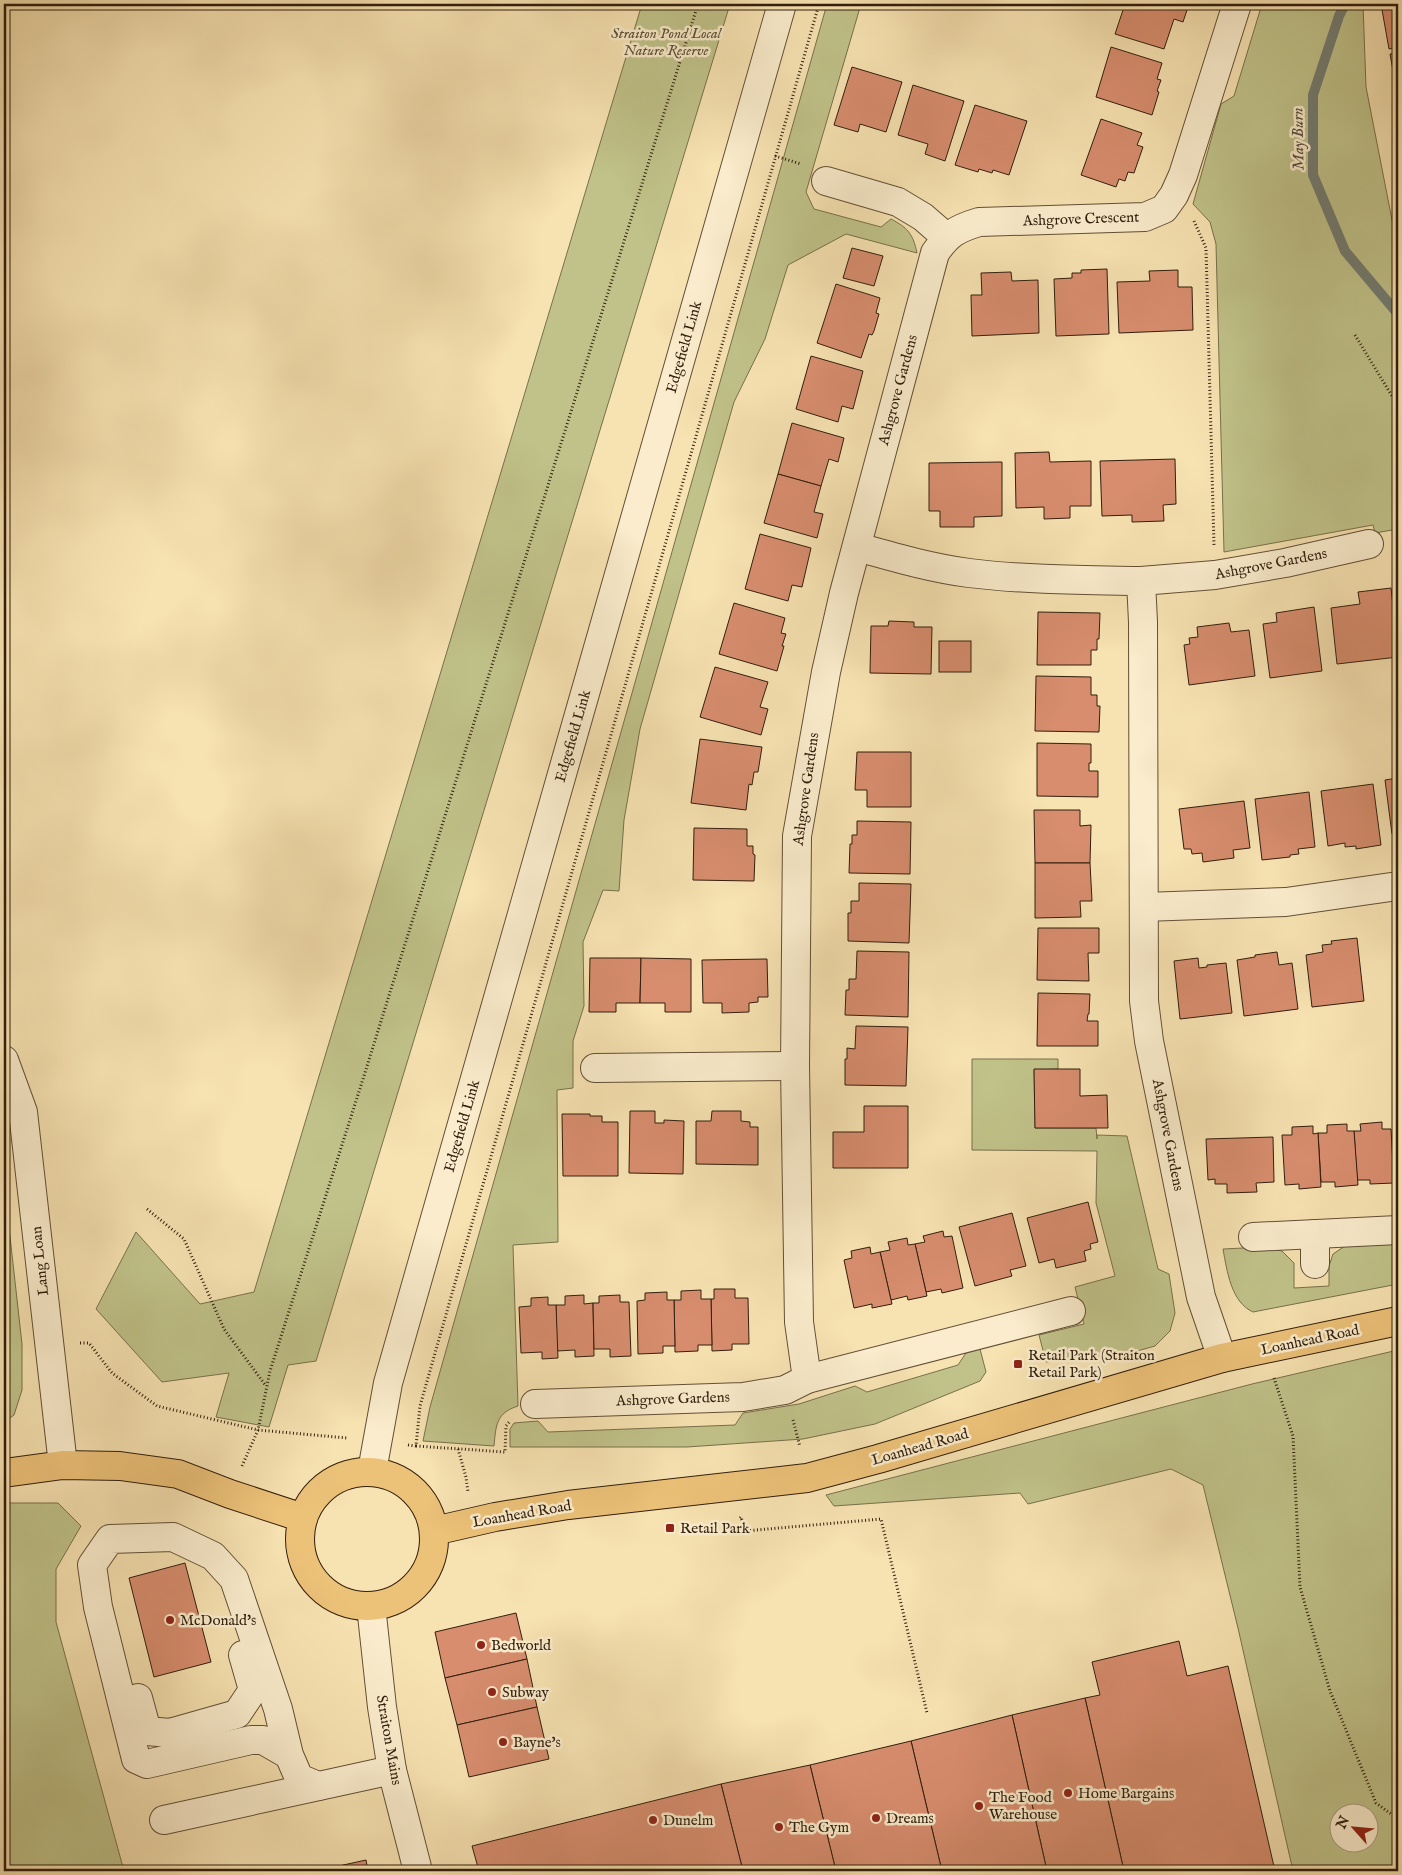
<svg xmlns="http://www.w3.org/2000/svg" width="1402" height="1875" font-family="'IM FELL English',serif">
<style>
.green{fill:#c0c289;stroke:#78704b;fill-rule:evenodd}
.lines{fill:none;stroke-linecap:round;stroke-linejoin:round}
.stream{stroke:#737d72;stroke-width:10}
.building{fill:#d78d6e;stroke:#311e0d}
.minor-casing{stroke:#624f36;stroke-width:30}
.major-casing{stroke:#311e0d;stroke-width:30}
.path{stroke:#311e0d;stroke-width:3;stroke-dasharray:1 2.5;stroke-linecap:butt}
.minor{stroke:#faeccc;stroke-width:28}
.major{stroke:#ecc178;stroke-width:28}
.poi-dot{fill:#8f2418;stroke:#faeccc;stroke-width:2}
.labels{text-anchor:middle;dominant-baseline:central;stroke-width:5;stroke-linejoin:round;paint-order:stroke}
.park-label{font-size:15px;font-style:italic;fill:#5c4f32;stroke:#faeccc}
.street-label{font-size:15px;fill:#311e0d;stroke:#faeccc}
.poi-label{font-size:15px;fill:#311e0d;stroke:#faeccc;text-anchor:start}
.water-label{font-size:16px;font-style:italic;fill:#524d3f;stroke:#faeccc}
</style>
<rect width="100%" height="100%" fill="#f7e2b1"/>
<filter id="stains"><feTurbulence type="fractalNoise" baseFrequency=".004" numOctaves="4"/><feColorMatrix values="0 0 0 0 .2 0 0 0 0 .09 0 0 0 0 .02 0 0 0 .5 -.17"/></filter>
<radialGradient id="worn" r=".72"><stop offset=".6" stop-color="#630" stop-opacity="0"/><stop offset="1" stop-color="#630" stop-opacity=".3"/></radialGradient>
<g class="green">
<path d="M642 4H730L316 1361 288 1365 269 1427 216 1417 229 1373 162 1382 96 1309 136 1232 200 1304 254 1292Z"/>
<path d="M827 4H861L806 192 814 209 881 227 891 219C908 228 913 234 917 253L846 234 788 265 765 339 734 402 640 729 624 820 619 891 603 890 583 942 584 1006 573 1041V1088L557 1090 558 1242 513 1245 518 1406C496 1413 496 1425 494 1446L423 1441 430 1407Z"/>
<path d="M1262 4H1363L1366 87 1393 225 1398 235V529L1375 533 1373 525 1224 552 1216 244 1210 222 1193 204 1221 104 1234 96Z"/>
<path d="M972 1059H1058V1069L1034 1070 1035 1128H1096L1097 1139V1135L1127 1136 1158 1269 1169 1274 1175 1313 1170 1331 1155 1346 1137 1351 1046 1362 1039 1335 1084 1324 1075 1287 1115 1276 1096 1203 1097 1151 972 1150Z"/>
<path d="M4 1183 22 1344V1390L14 1415 4 1422Z"/>
<path d="M1398 1242V1284L1253 1312C1231 1302 1227 1271 1223 1249L1263 1247 1282 1251 1294 1263V1288L1329 1286V1266L1333 1254 1345 1246Z"/>
<path d="M980 1349 986 1372 980 1381 875 1424 803 1439 687 1447H510V1429L514 1423 538 1421 548 1432 735 1425 743 1413 799 1404 855 1386 867 1392 958 1365 966 1353Z"/>
<path d="M1398 1350V1871H1293L1238 1628 1203 1485 1171 1469 1028 1504 1020 1493 834 1506 826 1495 1252 1384ZM1340 1812H1370V1842H1340Z"/>
<path d="M4 1503H58L81 1526 56 1569V1622L124 1871H4Z"/>
</g>
<g class="lines">
<path class="stream" d="M1345 4 1339 16 1313 95V175L1345 251 1398 314"/>
</g>
<g class="building">
<path d="M1125 4H1189L1183 22 1174 19 1164 49 1115 34Z"/>
<path d="M1381 4H1398V47L1389 49Z"/>
<path d="M1111 47 1162 63 1157 79 1161 80 1157 91 1159 92 1152 115 1096 97Z"/>
<path d="M1398 53V98L1390 54Z"/>
<path d="M852 67 902 82 886 132 860 124 858 132 834 125Z"/>
<path d="M913 85 964 101 945 161 925 154 928 144 898 135Z"/>
<path d="M975 105 1027 121 1009 175 993 170 992 173 979 169 978 172 955 165Z"/>
<path d="M1101 119 1142 133 1137 145 1143 147 1134 173 1128 172 1125 181 1119 179 1116 187 1081 175Z"/>
<path d="M852 248 883 256 874 286 843 278Z"/>
<path d="M1107 269 1109 334 1056 336 1054 279 1072 278V273H1081V270Z"/>
<path d="M1178 270V287H1192L1193 330 1119 333 1117 282 1150 281 1149 271Z"/>
<path d="M1011 272 1012 281 1038 280 1039 333 972 336 971 295H982L981 273Z"/>
<path d="M836 284 880 298 876 313 879 314 874 331 872 335 869 334 861 358 817 343Z"/>
<path d="M811 356 863 371 853 409 842 406 838 422 796 409Z"/>
<path d="M792 423 844 438 838 462 829 459 821 486 778 474Z"/>
<path d="M1049 452 1050 462 1091 461V506H1070V518L1044 519V507L1016 508 1015 453Z"/>
<path d="M1175 459 1176 504 1163 505 1164 521 1132 522V515L1102 516 1100 461Z"/>
<path d="M1002 462V516L974 517V527H940V511H929V463Z"/>
<path d="M778 474 821 486 814 512 823 514 817 538 764 523Z"/>
<path d="M760 534 811 548 802 587 792 585 788 601 745 589Z"/>
<path d="M1391 588 1393 606 1398 605V657L1337 664 1331 608 1360 604 1358 592Z"/>
<path d="M734 603 785 618 781 633 786 634 782 646H784L777 671 719 654Z"/>
<path d="M1314 607 1322 671 1270 678 1263 624 1277 622 1276 613Z"/>
<path d="M1038 612 1100 613 1099 639H1097V650H1091V665H1037Z"/>
<path d="M889 621 914 622V627H932L931 674 870 673 871 626H888Z"/>
<path d="M1229 623 1231 632 1249 630 1255 676 1189 685 1184 645 1190 644 1189 638 1198 637 1197 627Z"/>
<rect x="939" y="641" width="32" height="31"/>
<path d="M715 667 768 682 760 707 768 709 761 735 700 717Z"/>
<path d="M1036 676 1091 677V695H1097V706H1100L1099 732 1035 731Z"/>
<path d="M700 739 762 747 758 772H754L752 785 749 784 746 810 691 803Z"/>
<path d="M1037 743 1091 744V763H1089V771H1098V797L1037 796Z"/>
<path d="M857 752H911V807H867V790H855Z"/>
<path d="M1398 778V833L1392 834 1385 780Z"/>
<path d="M1373 784 1381 845 1356 849V846L1345 847V843L1328 846 1321 791Z"/>
<path d="M1309 792 1315 847 1298 849 1299 854 1290 855V857L1262 860 1255 799Z"/>
<path d="M1244 801 1250 848 1233 850 1234 858 1203 862 1202 853 1192 854 1191 849H1184L1179 809Z"/>
<path d="M1034 810H1080V826L1091 825 1090 863H1035Z"/>
<path d="M857 821 911 822 910 874 849 873 850 844H852V835H857Z"/>
<path d="M694 828 747 829V846H753V854L755 855 754 881 693 880Z"/>
<path d="M1035 863H1090L1092 901H1080L1081 917 1035 918Z"/>
<path d="M859 883 911 884 909 943 848 941V913H851V901H859Z"/>
<path d="M1038 928H1099V953H1088L1089 981 1037 980Z"/>
<path d="M1357 938 1364 1001 1312 1007 1306 955 1323 952 1322 945 1332 944 1331 941Z"/>
<path d="M857 951 909 952 908 1017 845 1015 846 990H849V979H856Z"/>
<path d="M1277 952 1279 965 1292 963 1298 1009 1244 1016 1237 960 1255 957V955Z"/>
<path d="M590 958H641L640 1003H616V1012H589Z"/>
<path d="M641 958 691 959V1012H665V1003H640Z"/>
<path d="M1198 958 1199 968 1207 967V965L1226 963 1232 1013 1180 1019 1174 961Z"/>
<path d="M767 959 768 997H758V1002L749 1003V1012L722 1013V1003H703L702 960Z"/>
<path d="M1038 993 1090 994 1089 1014H1088L1087 1021H1098V1046H1037Z"/>
<path d="M856 1026 908 1027 906 1086 845 1085V1059H847V1048L855 1049Z"/>
<path d="M1034 1069H1080V1096L1107 1095 1108 1128H1035Z"/>
<path d="M864 1106H908V1168H833V1132H864Z"/>
<path d="M630 1111H655V1123H664V1120L684 1121 683 1174 629 1173Z"/>
<path d="M712 1111H741V1121L750 1122V1127H758V1165L696 1164V1121H711Z"/>
<path d="M562 1114H590V1116H602V1122H618V1176H563Z"/>
<path d="M1382 1122V1129H1391L1394 1183 1370 1184V1180H1357L1354 1131H1361L1360 1124Z"/>
<path d="M1347 1124V1131H1354L1358 1185 1335 1187V1182H1321L1318 1133H1327V1125Z"/>
<path d="M1313 1126V1134L1318 1133 1321 1187 1299 1189V1184L1285 1185 1282 1135H1292V1127Z"/>
<path d="M1273 1137 1274 1182 1256 1183 1257 1192 1227 1193V1184H1215V1179L1208 1180 1206 1139Z"/>
<path d="M1088 1202 1098 1242 1090 1244 1091 1249 1084 1251 1086 1261 1056 1268 1054 1259 1039 1263 1027 1218Z"/>
<path d="M1012 1213 1026 1266 1010 1270 1012 1276 975 1286 959 1227Z"/>
<path d="M943 1231 944 1237 952 1236 963 1288 942 1293 941 1289 926 1292 915 1244 925 1242 923 1236Z"/>
<path d="M907 1238 908 1245 915 1244 927 1296 908 1300 907 1296 891 1300 880 1252 890 1250 888 1242Z"/>
<path d="M870 1247 871 1254 880 1252 892 1304 872 1308V1304L854 1308 844 1260 852 1258 851 1251Z"/>
<path d="M714 1289H735V1298H748L749 1344H732V1350L712 1351 711 1299H714Z"/>
<path d="M701 1290V1299H711L712 1345H698V1351L675 1352 674 1300H681V1291Z"/>
<path d="M667 1292V1300H674L675 1346H663V1353L638 1354 637 1301 645 1300V1293Z"/>
<path d="M584 1295V1304L593 1303 594 1356 575 1357V1350L557 1351 556 1305H565V1296Z"/>
<path d="M620 1295V1302H629L631 1356 610 1357V1349H594L593 1303H599V1296Z"/>
<path d="M548 1297V1305H556L558 1358 542 1359V1352L521 1353 519 1307 531 1306V1298Z"/>
<path d="M185 1563 211 1662 154 1677 129 1578Z"/>
<path d="M516 1613 527 1659 445 1678 435 1632Z"/>
<path d="M1179 1641 1187 1676 1228 1666 1275 1871H1124L1085 1698 1100 1695 1092 1662Z"/>
<path d="M527 1659 537 1707 457 1725 445 1678Z"/>
<path d="M1085 1698 1124 1871H1047L1012 1715Z"/>
<path d="M537 1707 549 1759 469 1777 457 1725Z"/>
<path d="M1012 1715 1047 1871H942L911 1741Z"/>
<path d="M911 1741 942 1871H836L810 1765Z"/>
<path d="M810 1765 836 1871H743L721 1784Z"/>
<path d="M721 1784 743 1871H479L472 1846Z"/>
<path d="M366 1860 368 1871H316Z"/>
</g>
<g class="lines">
<g class="minor-casing">
<g id="minor">
<path d="M826 181 898 202 923 217 946 237"/>
<path d="M857 547C893 557 931 568 969 573 1026 580 1084 580 1141 581L1143 622 1144 1001 1149 1041 1201 1297 1222 1358"/>
<path d="M1141 581 1215 575 1285 563 1369 544"/>
<path d="M1144 907 1286 902 1398 886"/>
<path d="M4 1060 23 1112 63 1465"/>
<path d="M595 1068 795 1066"/>
<path d="M1253 1237 1398 1230"/>
<path d="M1315 1264V1234"/>
<path d="M807 1379 799 1322 795 1066 797 836 826 672 844 593 935 253C948 234 956 229 979 222L1145 217 1164 209 1174 195 1183 175 1237 4"/>
<path d="M535 1404 743 1397 785 1390 807 1379 1071 1311"/>
<path d="M372 1471 388 1383 782 4"/>
<path d="M371 1606 382 1707 392 1770 418 1871"/>
<path d="M138 1698 147 1731 170 1733 237 1714 253 1690 243 1655"/>
<path d="M289 1755 263 1740H251L147 1764 136 1759 98 1607 92 1565 110 1539 173 1537 213 1556 234 1579 278 1709 289 1755 299 1778 318 1786"/>
<path d="M164 1820 392 1770"/>
</g>
</g>
<g class="major-casing">
<g id="major">
<circle cx="367" cy="1539" r="67"/>
<path d="M4 1473 63 1465 120 1466 178 1474 230 1494 303 1518"/>
<path d="M434 1531 495 1517 568 1505 807 1478 878 1459 1222 1358 1398 1321"/>
</g>
</g>
<g class="path">
<path d="M775 156 801 164"/>
<path d="M1194 221 1206 248 1214 545"/>
<path d="M1355 335 1398 406"/>
<path d="M147 1209 184 1239 224 1329 266 1386"/>
<path d="M80 1343H89L112 1373 157 1406 258 1430 347 1438"/>
<path d="M1274 1378 1293 1436 1300 1587 1330 1691 1376 1803 1398 1819"/>
<path d="M793 1420 800 1447"/>
<path d="M408 1445 416 1446 420 1406 819 4"/>
<path d="M416 1446 505 1452 506 1426 510 1421"/>
<path d="M458 1449 466 1477 468 1492"/>
<path d="M242 1466 258 1430 270 1371 363 1079 698 4"/>
<path d="M740 1518 741 1517 745 1531 881 1519 927 1713"/>
</g>
<use href="#minor" class="minor"/>
<use href="#major" class="major"/>
</g>
<g class="poi-dot">
<rect x="1013" y="1359" width="10" height="10" rx="2.5"/>
<rect x="665" y="1523" width="10" height="10" rx="2.5"/>
<circle cx="170" cy="1620" r="5"/>
<circle cx="481" cy="1645" r="5"/>
<circle cx="492" cy="1692" r="5"/>
<circle cx="503" cy="1742" r="5"/>
<circle cx="1068" cy="1793" r="5"/>
<circle cx="979" cy="1806" r="5"/>
<circle cx="876" cy="1818" r="5"/>
<circle cx="653" cy="1820" r="5"/>
<circle cx="779" cy="1827" r="5"/>
</g>
<g class="labels">
<g class="park-label">
<text x="666" y="33">Straiton Pond Local<tspan x="666" dy="17">Nature Reserve</tspan></text>
</g>
<g class="street-label">
<text transform="translate(1081 219) rotate(-2)">Ashgrove Crescent</text>
<text transform="translate(684 347) rotate(-74)">Edgefield Link</text>
<text transform="translate(898 390) rotate(-75)">Ashgrove Gardens</text>
<text transform="translate(1271 564) rotate(-11)">Ashgrove Gardens</text>
<text transform="translate(573 736) rotate(-74)">Edgefield Link</text>
<text transform="translate(806 789) rotate(-82)">Ashgrove Gardens</text>
<text transform="translate(462 1126) rotate(-74)">Edgefield Link</text>
<text transform="translate(1168 1135) rotate(79)">Ashgrove Gardens</text>
<text transform="translate(40 1261) rotate(-96)">Lang Loan</text>
<text transform="translate(1310 1340) rotate(-12)">Loanhead Road</text>
<text transform="translate(673 1399) rotate(-2)">Ashgrove Gardens</text>
<text transform="translate(920 1447) rotate(-16)">Loanhead Road</text>
<text transform="translate(522 1514) rotate(-10)">Loanhead Road</text>
<text transform="translate(389 1740) rotate(80)">Straiton Mains</text>
</g>
<g class="poi-label">
<text x="1028" y="1355">Retail Park (Straiton<tspan x="1028" dy="17">Retail Park)</tspan></text>
<text x="680" y="1528">Retail Park</text>
<text x="180" y="1620">McDonald's</text>
<text x="491" y="1645">Bedworld</text>
<text x="502" y="1692">Subway</text>
<text x="513" y="1742">Bayne's</text>
<text x="1078" y="1793">Home Bargains</text>
<text x="989" y="1797">The Food<tspan x="989" dy="17">Warehouse</tspan></text>
<text x="886" y="1818">Dreams</text>
<text x="663" y="1820">Dunelm</text>
<text x="789" y="1827">The Gym</text>
</g>
<g class="water-label">
<text transform="translate(1299 139) rotate(-91)">May Burn</text>
</g>
</g>
<rect width="1402" height="1875" fill="none" stroke="#f7e2b1" stroke-width="20"/>
<rect x="5" y="5" width="1392" height="1865" fill="none" stroke="#311e0d" stroke-width="2.5"/>
<rect x="10" y="10" width="1382" height="1855" fill="none" stroke="#311e0d"/>
<g transform="translate(1354 1828) rotate(297)"><circle r="24" fill="#faeccc" stroke="#aa9a80"/>
<path d="M0-4L9 19L0 12L-9 19Z" fill="#8f2418"/>
<text y="-8" font-size="14" font-weight="bold" text-anchor="middle" fill="#311e0d">N</text>
</g>
<rect width="100%" height="100%" filter="url(#stains)"/>
<rect width="100%" height="100%" fill="url(#worn)"/>
</svg>
